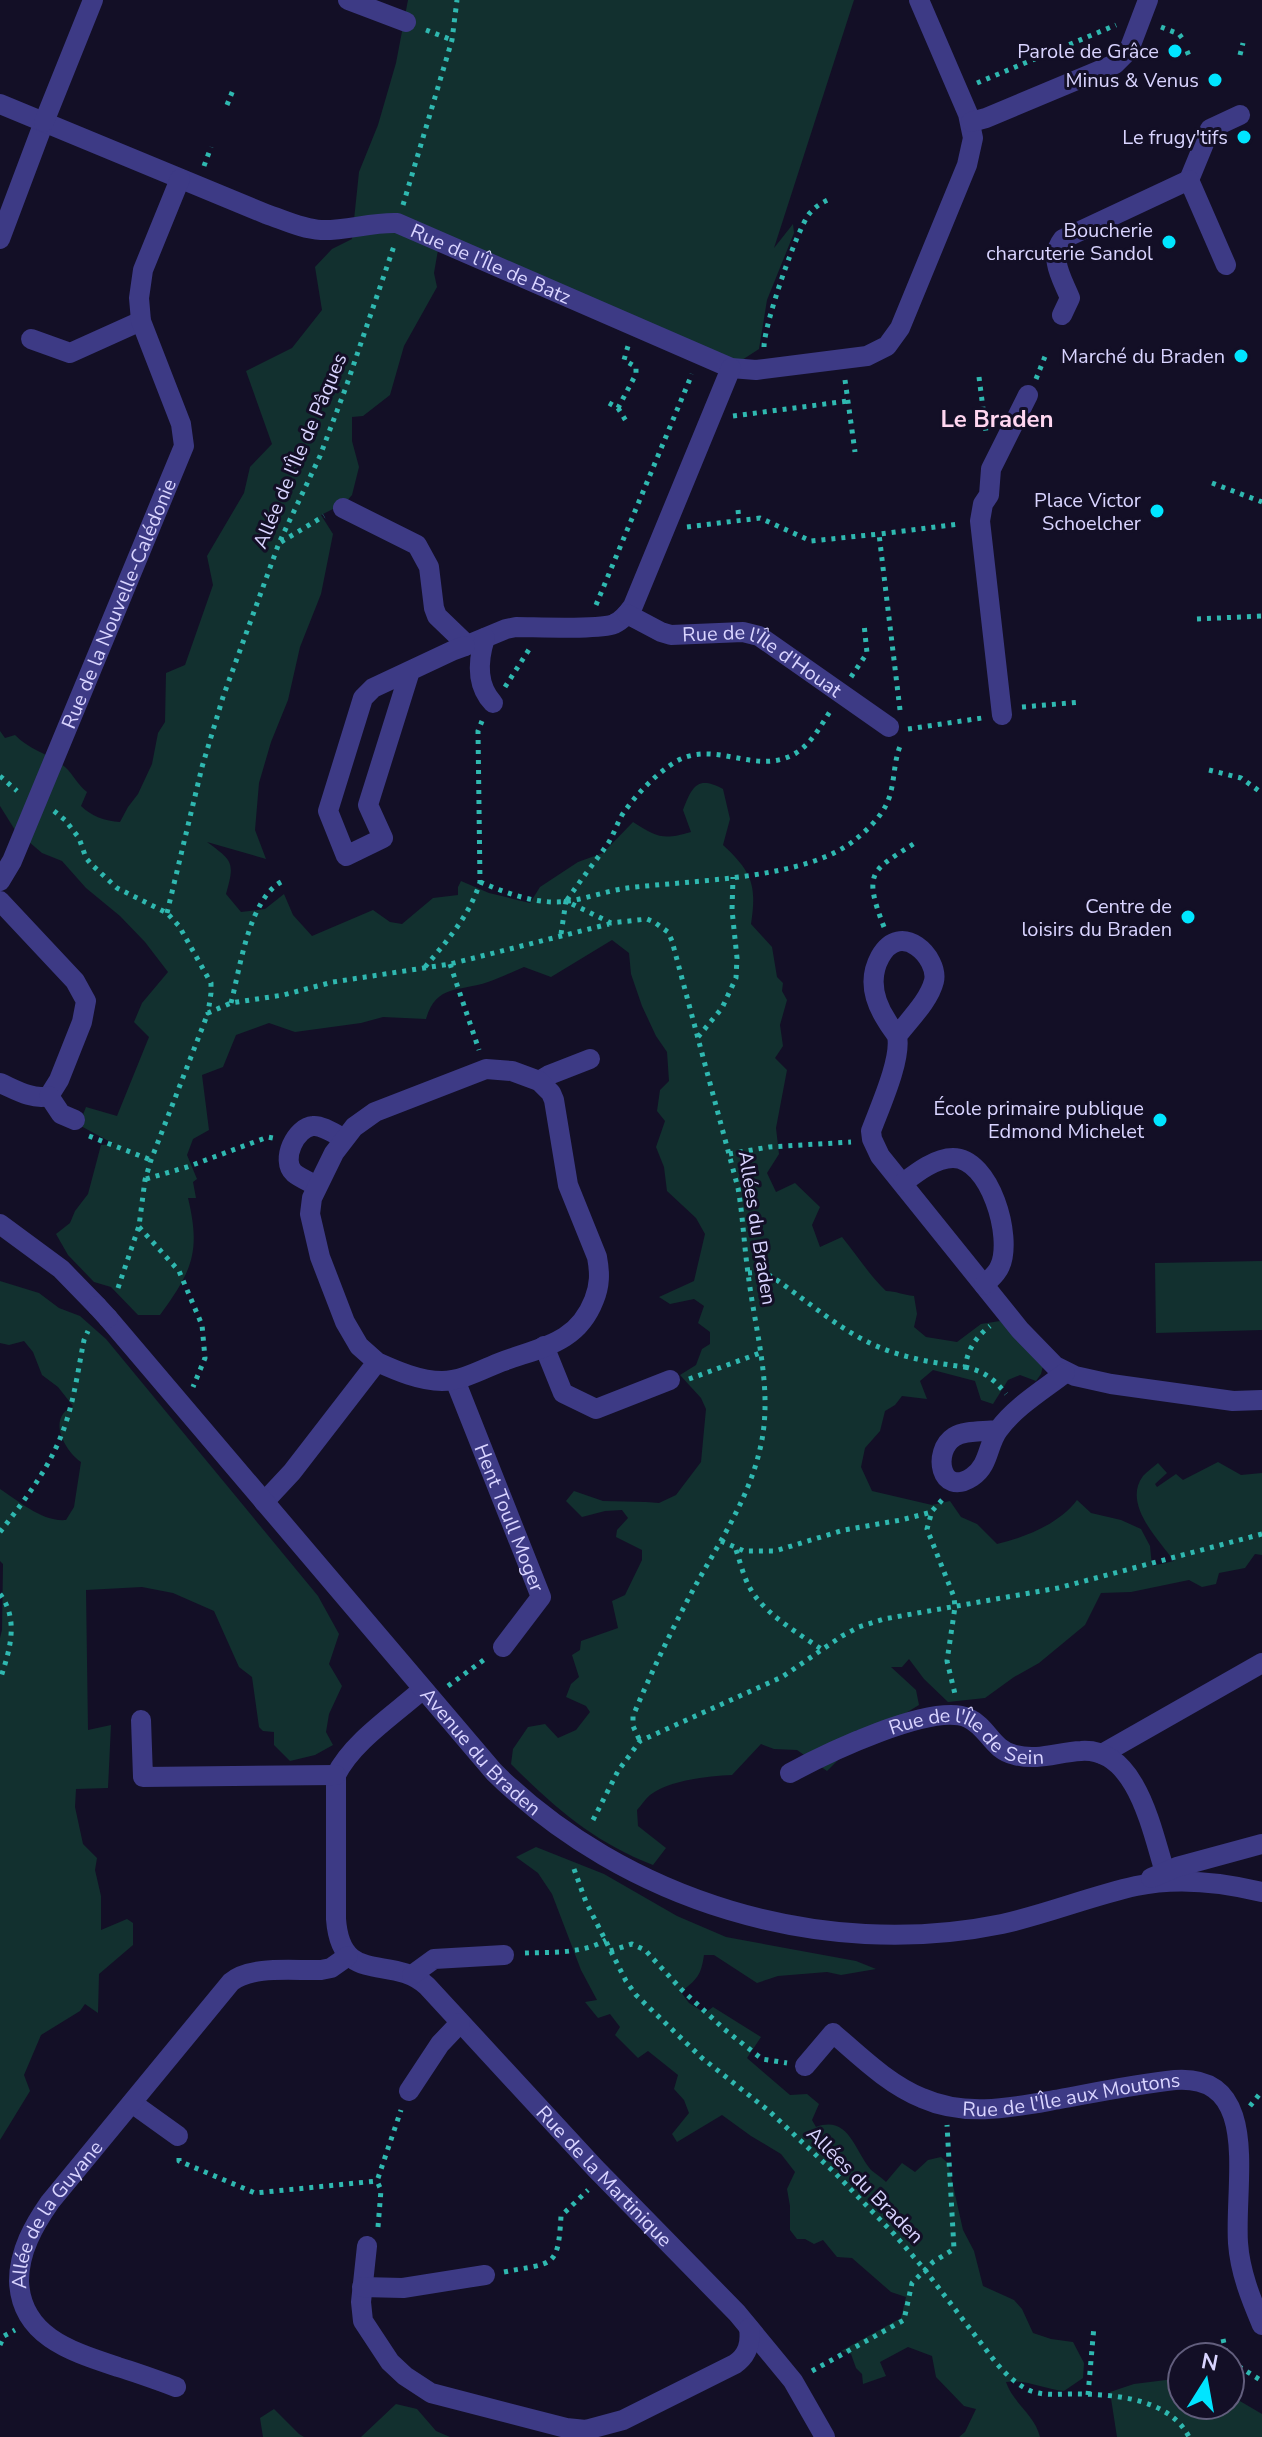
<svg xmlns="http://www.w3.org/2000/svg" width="1262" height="2437" font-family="'Nunito Sans',sans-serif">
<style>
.green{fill:#12302f}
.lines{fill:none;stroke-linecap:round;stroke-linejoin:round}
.path{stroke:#2fb8b0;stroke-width:5;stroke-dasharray:4 6;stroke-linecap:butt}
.pedestrian{stroke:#3d3a85;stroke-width:20}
.minor{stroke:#3d3a85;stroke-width:20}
.tertiary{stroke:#3d3a85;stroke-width:20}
.tertiary-bridge{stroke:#3d3a85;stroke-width:20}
.poi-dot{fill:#00e5ff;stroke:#130f26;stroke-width:3}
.labels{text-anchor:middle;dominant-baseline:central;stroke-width:6;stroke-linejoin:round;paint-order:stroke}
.poi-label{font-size:20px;fill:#d9d4ff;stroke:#130f26;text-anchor:end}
.street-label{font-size:20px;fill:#d9d4ff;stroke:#130f26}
.quarter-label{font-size:24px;font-weight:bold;fill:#ffd6f0;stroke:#130f26}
</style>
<rect width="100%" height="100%" fill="#130f26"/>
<g class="green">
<path d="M408 0H854L774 248 793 224 794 233 767 300 759 349 742 360 723 359 438 250 434 273 437 287 404 346 390 395 363 416 352 417V441L359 467 352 495 345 503 321 515 333 534 321 594 300 647 288 700 271 742 259 783 255 830 266 859 207 842C233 861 235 862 226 894L241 912 265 909 284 894 293 915 312 936 373 910 390 922 402 924 433 898 458 895V887L461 881 489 893 530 903 540 887 578 862 603 853 633 822C658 838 663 840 691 832L683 810C692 787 697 775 723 789L730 819 723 845C752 872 757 885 751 924L772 947 777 977 783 983 782 991 787 1000 780 1025 783 1046 775 1058 787 1070 776 1128 779 1154 767 1173 776 1192 795 1183 820 1207 812 1225 820 1247 842 1237C857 1255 869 1275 886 1291 896 1291 903 1295 914 1296L917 1314 914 1327 926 1337 957 1342 981 1324 1000 1321 1043 1366 1041 1374 1036 1381 1020 1375 1008 1380 993 1404 981 1400 975 1381 933 1370 920 1381 927 1399 902 1396 895 1405 885 1411 880 1431 865 1448 861 1467 872 1491 932 1505 950 1501 961 1517 977 1524 997 1544C1026 1537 1059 1524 1077 1500L1091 1513 1121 1520 1141 1529 1150 1546 1152 1566 1174 1561C1159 1540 1122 1504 1143 1476 1147 1472 1153 1467 1158 1463L1167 1473 1155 1484 1157 1487 1176 1474 1183 1480 1218 1462 1241 1475 1262 1473V1555L1255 1554 1245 1568 1219 1573 1216 1584 1202 1587 1189 1580 1131 1592 1101 1593 1085 1625 1039 1663 1014 1677 985 1698 948 1702 924 1679 909 1659 902 1667H891L916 1690 919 1705 873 1733 856 1730 838 1760 827 1771 797 1750 774 1749 761 1744 732 1775C708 1776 670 1780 650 1795 645 1799 641 1806 637 1810L638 1826 666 1848 653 1865C594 1842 556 1809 511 1764L513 1749 528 1727 545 1724 558 1738 576 1730 590 1712 586 1706 566 1697 571 1684 579 1677 572 1655 580 1650 581 1641 618 1628 612 1601 625 1595 642 1560V1550L616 1537 617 1530 628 1518 622 1510 605 1511 582 1517 566 1501 574 1491 603 1501 646 1502 659 1503 676 1495 701 1462 706 1409 701 1398 680 1375 696 1365 702 1349 710 1344V1332L698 1323 704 1306 694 1299 670 1304 659 1297 694 1281 705 1234 696 1218 667 1191 664 1167 656 1147 665 1121 657 1111 660 1090 669 1081 667 1052 656 1036 642 1006 631 974 629 953 612 940 551 977 524 967C512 972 500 978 488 982 459 992 436 984 426 1019L383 1017 361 1023 295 1032 269 1023 236 1035 223 1067 202 1075 209 1130 193 1139 187 1155 197 1179 193 1182 196 1198H188C201 1252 192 1271 160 1315H138L111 1287 94 1282 68 1255 56 1234 70 1223 75 1211 88 1194 101 1145 114 1144 79 1125 86 1107 117 1116 149 1037 134 1022 142 1003 168 972 145 942 120 916 86 888 62 861 42 853 15 830 0 806V731L5 738 15 735C29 750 50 754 65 767 73 774 77 784 87 792L81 806C91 816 105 821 120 822L128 807 138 794 152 764 158 733 165 722 166 673 185 665 213 585 207 556 244 493 250 467 272 444 246 371 292 348 322 310 315 267 332 249 352 239 359 172 378 125 396 63Z"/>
<path d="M1262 1261V1330L1156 1333 1155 1263Z"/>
<path d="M0 1281 39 1293 59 1308 80 1316 106 1339 318 1596 339 1634 329 1664 342 1686 329 1714 326 1732 333 1745 315 1755 290 1761 274 1745V1732L263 1731 259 1727 252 1677 239 1667 214 1611 173 1593 142 1587 86 1590 88 1730 111 1725 108 1788 76 1789 75 1807 83 1844 97 1858 95 1870 101 1896V1930L127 1919 133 1923V1945L99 1974 98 2013 85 2004 80 2011 41 2035 24 2075 30 2091 0 2140V1638L2 1630 3 1564 0 1561V1489C19 1501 42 1522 66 1520L74 1507 81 1462C69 1454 52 1429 63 1414 65 1410 70 1409 73 1406L58 1387 42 1375 33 1352 24 1341 9 1345 0 1343Z"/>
<path d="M536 1847 604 1874 677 1916 726 1937 856 1961 876 1969 841 1975 827 1972 778 1976 757 1983 714 1955H704C701 1976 697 1979 681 1992L689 2003 705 2013 713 2007 761 2037 747 2058 790 2095 807 2094 819 2104 812 2120 816 2127C849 2115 854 2150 871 2170 876 2174 882 2178 886 2182L902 2163 915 2172 928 2160 941 2157 948 2163 963 2230 974 2251 983 2286 1014 2300 1022 2309 1033 2333 1051 2339 1073 2342 1084 2363 1083 2378 1064 2391C1045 2389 1024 2379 1006 2382 1013 2403 1035 2415 1040 2437H959L965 2432 976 2409 964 2406 936 2377 932 2356 908 2347 880 2362 886 2376 863 2384 862 2374 856 2368 851 2354 841 2351 901 2318 906 2297 891 2292 852 2258 837 2257 823 2240 814 2244 805 2239H797L790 2230V2206L787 2189 795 2172 781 2154 751 2136 722 2115 677 2142 672 2134 689 2113 684 2100 674 2089 678 2075 648 2051 638 2058 615 2035 620 2027 610 2014 598 2018 585 2002 597 2000 581 1970 552 1894 538 1873 516 1857Z"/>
<path d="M1230 2375 1238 2384 1233 2397 1262 2414V2437H1117L1110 2392 1134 2384 1182 2378V2405H1230Z"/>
<path d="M396 2404 417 2409 436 2431 450 2437H361Z"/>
<path d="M274 2409 299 2434 304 2437H263L260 2418Z"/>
</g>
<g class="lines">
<g class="path">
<path d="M1161 27 1179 34 1182 38"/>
<path d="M426 30 452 40"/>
<path d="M1187 51 1189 56"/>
<path d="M1240 55 1243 43"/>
<path d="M977 83 1116 25"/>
<path d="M227 105 233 90"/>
<path d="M204 166 211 147"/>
<path d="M403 205 452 40 457 0"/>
<path d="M764 347C764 325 796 232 809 214 815 207 821 203 830 199"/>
<path d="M979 377 986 432"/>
<path d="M1036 379 1046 354"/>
<path d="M845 380 855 452"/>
<path d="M609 403 618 408 636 374V367L624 360 628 346"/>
<path d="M618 408 626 421"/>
<path d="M733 416 848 401"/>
<path d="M1212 483 1262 502"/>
<path d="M738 510 739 520"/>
<path d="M687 527 760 518 811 541 879 534"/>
<path d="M281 542 324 516"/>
<path d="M596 605 692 374"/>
<path d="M1197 619 1262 616"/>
<path d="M851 677 867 653 864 624"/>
<path d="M505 687 530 648"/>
<path d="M1022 707 1081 702"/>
<path d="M900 710 879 534 959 524"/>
<path d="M908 729 982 718"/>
<path d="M1209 770 1241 778 1262 793"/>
<path d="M0 776 17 791"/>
<path d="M54 811 65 820 79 838 86 858 91 864 117 888 167 913 179 926 211 983V993L208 1013 231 1003 283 995 333 982 450 964 609 924"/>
<path d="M480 882C504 892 529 902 556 902 579 902 604 891 627 888 691 880 807 880 856 839 871 827 887 811 891 791 895 775 894 760 901 744"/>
<path d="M567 900C580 881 594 863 607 845 614 835 617 822 624 812 637 794 653 777 672 764 713 736 755 778 796 753 812 743 821 725 831 710"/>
<path d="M167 913 202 767 223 697 279 543 320 456 346 387 394 246"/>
<path d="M884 927C862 870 872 871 918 841"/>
<path d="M561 934 566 901 611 923 647 919 654 922 668 932 672 941 738 1188C743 1217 744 1245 748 1273 755 1332 775 1393 759 1453 747 1502 717 1546 693 1590 671 1631 651 1673 633 1716V1726L640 1741"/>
<path d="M450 964 479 1050"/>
<path d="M425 967C447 941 470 915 480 882L478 731 482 721"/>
<path d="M231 1003C240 969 249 897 283 881"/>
<path d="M698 1037 722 1008 736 978 737 958 732 910 733 877"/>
<path d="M89 1136 151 1160"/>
<path d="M729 1154 769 1147 851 1142"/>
<path d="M146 1179 187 1167 268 1137 273 1138"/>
<path d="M139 1227 179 1271 202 1325 205 1358 193 1387"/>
<path d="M748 1273 759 1272 771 1276C805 1299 837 1328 874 1345 903 1358 934 1363 965 1367 968 1349 975 1338 990 1326"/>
<path d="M118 1288 139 1226 145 1180 151 1160 208 1013"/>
<path d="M965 1367C984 1371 994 1379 1006 1394"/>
<path d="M689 1379 760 1353"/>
<path d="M942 1500 932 1511 927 1529 954 1597 955 1607 947 1661 955 1694"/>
<path d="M0 1532C24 1501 49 1469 63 1431 74 1402 78 1370 84 1340L88 1331"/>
<path d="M721 1541 744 1551H775L844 1530 901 1520 932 1512"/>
<path d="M736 1550C741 1564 744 1580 753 1593 769 1617 800 1634 824 1651"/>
<path d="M0 1594C20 1621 9 1652 0 1680"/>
<path d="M448 1686 485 1659"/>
<path d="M593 1820 618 1771 640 1741 782 1677 842 1636 859 1627 884 1619 1058 1588 1262 1534"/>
<path d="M574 1869 586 1902 626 1981 636 1995 702 2058 769 2111 835 2173 894 2234 925 2270 997 2364C1007 2375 1017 2385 1031 2391 1045 2396 1059 2394 1074 2394 1113 2394 1169 2398 1189 2437"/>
<path d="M610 1951 632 1944 645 1950 682 1990 724 2029 762 2059 787 2063"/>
<path d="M525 1953C552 1952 582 1954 606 1940"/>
<path d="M1250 2106 1262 2091"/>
<path d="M179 2158V2161L255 2193 377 2181"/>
<path d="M378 2227 381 2190 377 2181 401 2110"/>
<path d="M504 2272C553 2262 558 2270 561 2216L588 2190"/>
<path d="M1223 2339 1227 2357"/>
<path d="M0 2345 4 2336 15 2330"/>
<path d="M1230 2361 1262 2381"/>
<path d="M812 2371 904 2320 912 2283 933 2262 954 2249 947 2125"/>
<path d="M1088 2395 1094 2326"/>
</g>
<g class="pedestrian">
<path d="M1189 180 1210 129 1240 115"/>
<path d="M0 239 44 122"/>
<path d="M1062 315 1070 298C1062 278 1048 258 1063 239L1189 180 1226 265"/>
<path d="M1002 715 980 521 983 504 989 495 991 469 1028 395"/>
</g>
<g class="minor">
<path d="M348 0 406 22"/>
<path id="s1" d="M0 104 266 214C284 220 302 229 321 230 346 231 371 222 397 223L731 368 756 370 867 356 887 346 900 328 967 165 973 138 968 114 919 0"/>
<path d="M44 122 93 0"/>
<path d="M971 122 986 118 1115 64 1129 50 1148 0"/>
<path d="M31 339 70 353 141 321"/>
<path d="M343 508 417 545 429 567 434 608 437 616 463 641 465 646 506 629 516 627C536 627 599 630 614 624 623 620 628 613 633 606L731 368"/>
<path id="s2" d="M627 614 661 632 671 635 743 632 759 636 889 727"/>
<path d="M485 638C478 660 476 685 493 703"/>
<path d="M410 671 368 805 383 838 346 856 328 811 363 698 373 688 454 650 465 646"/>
<path id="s3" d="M0 881 12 861 184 446 181 424 141 321 139 298 143 270 180 179"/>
<path d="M0 901 75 981 86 1001 82 1022 59 1080 49 1096C32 1100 16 1090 0 1083"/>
<path d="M897 1036C909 1020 929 1001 934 981 939 958 901 919 880 957 868 979 874 1001 887 1021 889 1025 895 1032 897 1036 902 1059 879 1109 871 1131L872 1139 880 1156 1020 1330 1055 1366 1075 1376 1111 1384 1233 1401 1262 1400"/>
<path d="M539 1081 549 1075 590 1059"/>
<path d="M49 1096 61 1114 75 1120"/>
<path d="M903 1183C916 1173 935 1158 953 1158 990 1158 1013 1237 1000 1266 997 1274 990 1279 984 1285"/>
<path d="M317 1186C310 1182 300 1178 294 1173 280 1160 296 1127 313 1126 322 1125 335 1134 343 1138"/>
<path d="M544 1346 563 1393 596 1409 670 1380"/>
<path id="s4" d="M455 1380 541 1597 503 1647"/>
<path d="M997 1430C984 1432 965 1430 954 1437 932 1451 940 1498 972 1477 990 1465 987 1444 999 1429 1015 1407 1043 1390 1065 1373"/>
<path d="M264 1502 292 1472 377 1362C397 1371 420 1381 442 1381 462 1381 483 1369 501 1362 541 1347 577 1344 594 1300 600 1285 600 1273 597 1257L568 1185 554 1100 551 1093 539 1081 512 1071 486 1069 375 1112 354 1127 334 1153 312 1198 310 1214 320 1257 345 1322 359 1346 377 1362"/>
<path id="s5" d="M423 1689C395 1714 352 1742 336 1775V1919C341 1988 392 1953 427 1986L595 2168 737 2313 793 2381 825 2437"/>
<path d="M141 1720 143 1777 336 1775"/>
<path d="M1102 1754 1262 1663"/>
<path id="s6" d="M790 1773C825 1754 932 1702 968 1718 988 1727 992 1750 1015 1755 1038 1761 1058 1752 1081 1751 1137 1747 1152 1832 1165 1872"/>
<path d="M412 1975 434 1959 504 1955"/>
<path id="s7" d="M805 2066 833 2033C861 2057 888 2084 922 2098 967 2118 1014 2107 1060 2099 1098 2092 1137 2084 1175 2080 1262 2074 1234 2182 1238 2243 1240 2272 1251 2299 1262 2325"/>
<path d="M409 2091 440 2044 460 2023"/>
<path d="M132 2103 178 2136"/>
<path d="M367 2246 361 2302 363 2321 390 2362 405 2376 431 2393 566 2428 586 2430 623 2420 735 2364C748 2355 751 2343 749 2328"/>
<path d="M362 2287 403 2288 485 2275"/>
<path id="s8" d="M176 2387C157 2380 138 2373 118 2367 73 2352 21 2337 19 2281 19 2251 34 2225 50 2202L231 1982C251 1965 295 1971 321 1970L331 1968 348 1956"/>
</g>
<g class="tertiary">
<path d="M0 1224 61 1269 97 1306"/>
<path id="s9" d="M108 1318 494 1772C625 1901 822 1961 1002 1924 1047 1914 1091 1896 1136 1886 1178 1877 1221 1882 1262 1892"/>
<path d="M1151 1878 1177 1867 1262 1844"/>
</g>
<path class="tertiary-bridge" d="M97 1306 108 1318"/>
</g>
<g class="poi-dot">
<circle cx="1175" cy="51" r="8"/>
<circle cx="1215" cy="80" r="8"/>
<circle cx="1244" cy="137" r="8"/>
<circle cx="1169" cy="242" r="8"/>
<circle cx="1241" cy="356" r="8"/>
<circle cx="1157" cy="511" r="8"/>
<circle cx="1188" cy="917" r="8"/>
<circle cx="1160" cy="1120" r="8"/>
</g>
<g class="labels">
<g class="poi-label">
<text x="1159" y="51">Parole de Grâce</text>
<text x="1199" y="80">Minus &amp; Venus</text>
<text x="1228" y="137">Le frugy'tifs</text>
<text x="1153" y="230">Boucherie<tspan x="1153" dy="23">charcuterie Sandol</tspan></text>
<text x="1225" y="356">Marché du Braden</text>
<text x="1141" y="500">Place Victor<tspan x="1141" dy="23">Schoelcher</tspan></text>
<text x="1172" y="906">Centre de<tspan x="1172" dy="23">loisirs du Braden</tspan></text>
<text x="1144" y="1108">École primaire publique<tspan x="1144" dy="23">Edmond Michelet</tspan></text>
</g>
<g class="street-label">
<text stroke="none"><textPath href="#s1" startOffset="524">Rue de l'Île de Batz</textPath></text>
<text transform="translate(300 451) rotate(-67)">Allée de l'Île de Pâques</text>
<text stroke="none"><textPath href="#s3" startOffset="302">Rue de la Nouvelle-Calédonie</textPath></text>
<text stroke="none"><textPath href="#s2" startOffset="148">Rue de l'Île d'Houat</textPath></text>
<text transform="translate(757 1228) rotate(81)">Allées du Braden</text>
<text stroke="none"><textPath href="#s4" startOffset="148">Hent Toull Moger</textPath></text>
<text stroke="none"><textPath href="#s6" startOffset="194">Rue de l'Île de Sein</textPath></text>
<text stroke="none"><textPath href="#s9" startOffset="572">Avenue du Braden</textPath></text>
<text stroke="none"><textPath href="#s7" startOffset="306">Rue de l'Île aux Moutons</textPath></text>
<text stroke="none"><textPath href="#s5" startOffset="652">Rue de la Martinique</textPath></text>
<text transform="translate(865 2185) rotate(45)">Allées du Braden</text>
<text stroke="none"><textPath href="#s8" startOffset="280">Allée de la Guyane</textPath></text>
</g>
<g class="quarter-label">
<text x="997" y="419">Le Braden</text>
</g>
</g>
<g transform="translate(1206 2381) rotate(11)"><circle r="38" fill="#130f26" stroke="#625e7d" stroke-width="2"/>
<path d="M0-6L14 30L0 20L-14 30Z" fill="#00e5ff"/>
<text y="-12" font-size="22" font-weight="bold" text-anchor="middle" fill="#d9d4ff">N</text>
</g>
</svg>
